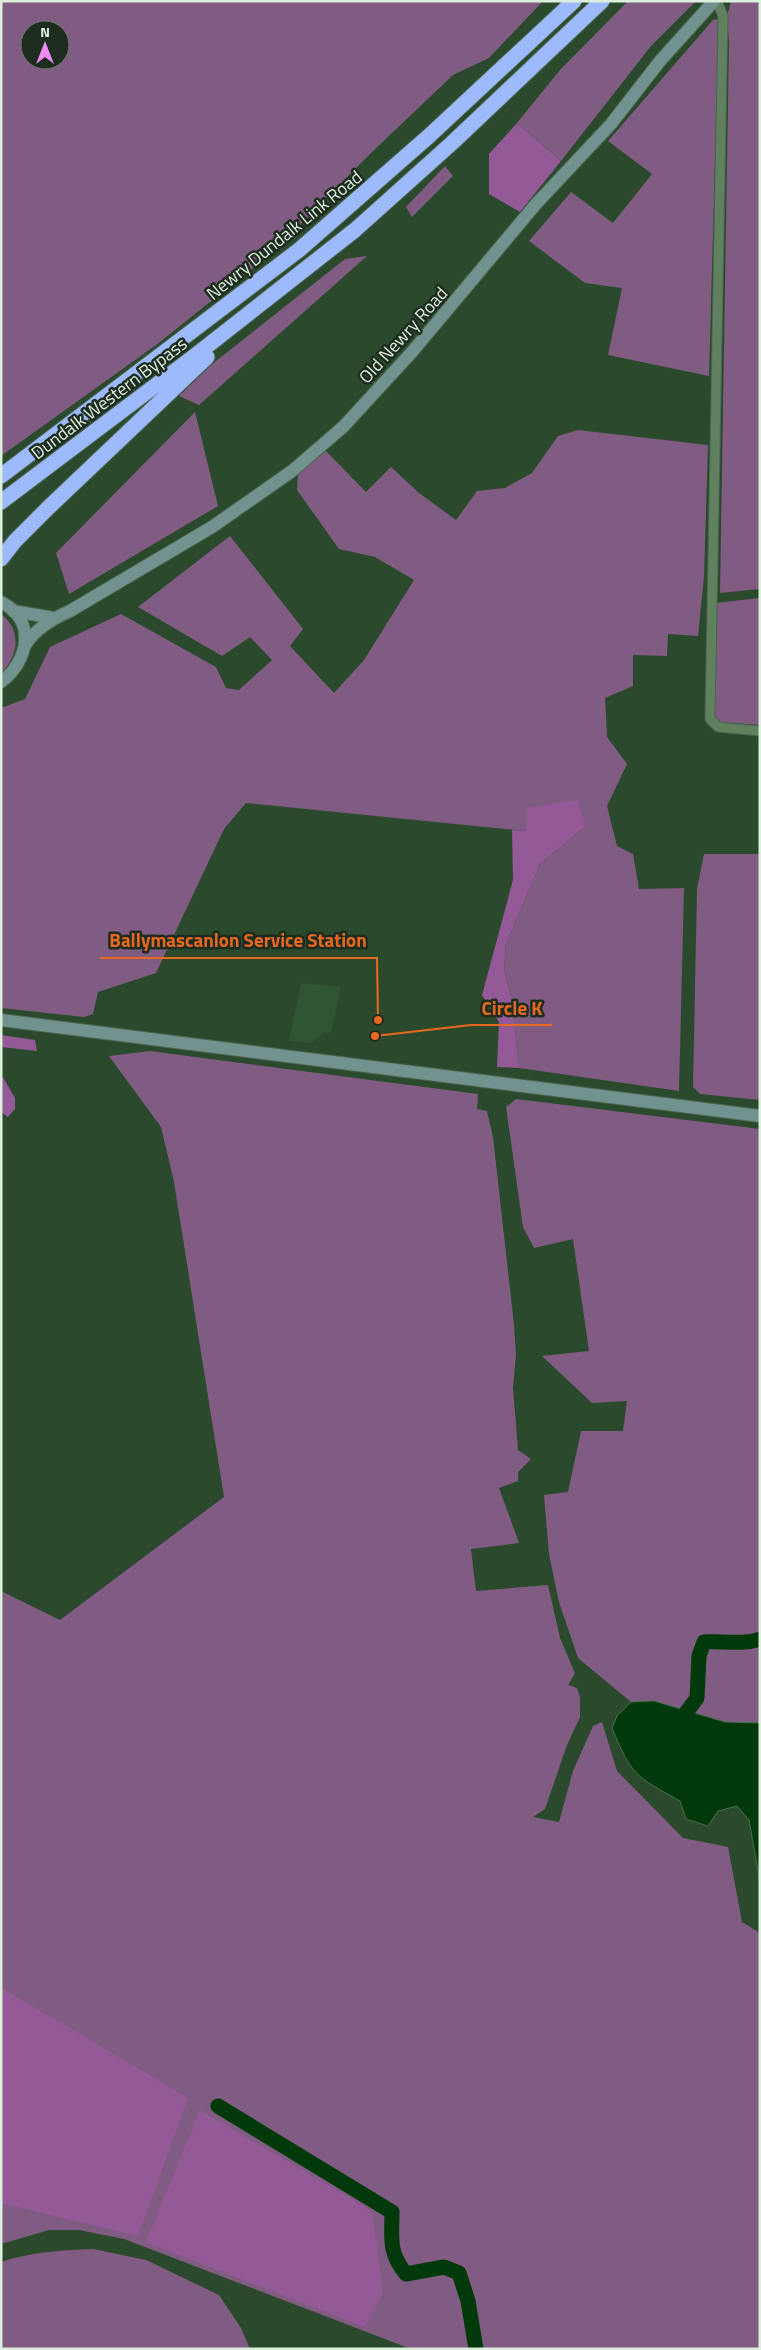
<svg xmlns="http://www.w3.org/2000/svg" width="761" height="2350" font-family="'Titillium Web',sans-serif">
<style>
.built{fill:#305532}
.green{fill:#815c82;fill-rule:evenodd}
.forest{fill:#945997}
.water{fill:#01390b;stroke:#436f4a}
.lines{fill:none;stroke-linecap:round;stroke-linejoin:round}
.river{stroke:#01390b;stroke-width:15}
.street-casing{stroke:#4a654c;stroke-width:11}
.secondary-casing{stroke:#4a654c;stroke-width:14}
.highway-casing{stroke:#4a654c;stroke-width:17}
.street{stroke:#5f8160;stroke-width:9}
.secondary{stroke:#72928f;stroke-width:12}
.highway{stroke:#9dbbfc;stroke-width:15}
.labels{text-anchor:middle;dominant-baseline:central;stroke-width:5;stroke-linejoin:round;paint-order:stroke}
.street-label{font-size:18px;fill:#dceedc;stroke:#1e2c1f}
.leader{fill:none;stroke:#e76821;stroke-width:2}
.callout-dot{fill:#e76821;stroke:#1e2c1f;stroke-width:2}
.callout-label{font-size:19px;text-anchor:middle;font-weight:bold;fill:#e76821;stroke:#1e2c1f;stroke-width:5;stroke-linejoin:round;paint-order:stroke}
</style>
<rect width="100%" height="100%" fill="#2b4a2d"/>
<path class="built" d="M301 983 341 987 331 1033 324 1032 312 1043 289 1041Z"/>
<g class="green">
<path d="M1 1H543L489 58 453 75 372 152 273 252 156 345 1 456ZM30 30H60V60H30Z"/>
<path d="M628 1H696L651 46 561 161 517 123 560 70Z"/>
<path d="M731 1H760V589L720 593 729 42 727 17Z"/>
<path d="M719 19 709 376 608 355 622 288 585 283 529 241 571 192 613 223 652 174 608 141 713 20Z"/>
<path d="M445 166 453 176 412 217 406 207Z"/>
<path d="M367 256 199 405 179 396 211 365 345 259Z"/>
<path d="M195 412 218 506 69 594 56 553Z"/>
<path d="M578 430 708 445 704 577 698 636 668 634 667 656 633 655V686L605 698 607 737 627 764 607 806 617 846 633 854 639 889 684 888 679 1091 519 1068 512 1001 504 969 506 944 540 864 586 826 526 831 246 803 224 829 156 973 98 992 93 1014 84 1017 1 1008V708L25 699 50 647 121 614 216 667 226 688 239 690 272 660 250 637 222 656 138 607 230 536 303 629 290 646 334 693 364 660 414 580 375 557 339 549 297 490 298 472 326 451 366 492 391 467 419 493 456 520 477 491 505 488 532 473 558 436Z"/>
<path d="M760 598V725L719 722 714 718 715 603Z"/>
<path d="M1 614C22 630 19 656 1 673Z"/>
<path d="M704 854H760V1100L700 1094 693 1087 697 889Z"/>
<path d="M150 1051 478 1094 477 1109 487 1111 493 1137 514 1325 516 1355 513 1388 518 1450 531 1459 518 1472V1481L499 1488 519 1543 471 1549 476 1591 548 1585 560 1638 575 1673 568 1685 577 1688 580 1697V1717L567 1745 545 1809 533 1817 559 1822 573 1771 593 1726 602 1722 617 1771 683 1838 728 1847 742 1922 760 1933V2349H411L124 2239 79 2230H49L1 2244V1591L60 1620 224 1497 174 1182 161 1127 109 1056Z"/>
<path d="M516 1099 760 1129V1633L747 1637 707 1634 697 1649 692 1692 673 1723 742 1759 760 1882 749 1820 737 1806 718 1811 708 1826 686 1819 680 1801C635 1776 632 1776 612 1728L617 1716 631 1702 578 1658 559 1602 549 1554 544 1495 568 1492 581 1431H623L627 1401 592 1403 542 1356 589 1351 573 1239 534 1248 523 1227 506 1107Z"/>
<path d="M708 1645 750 1649 760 1647V1742L684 1728 702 1695V1657Z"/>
<path d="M93 2249 146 2260 219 2295 241 2328 250 2349H1V2262C31 2252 62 2250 93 2249Z"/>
</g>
<g class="forest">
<path d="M517 123 561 161 520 212 489 194V154Z"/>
<path d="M577 800 586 826 540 864 506 944 504 969 512 1001 519 1068 497 1067 499 1022 482 995 513 880 512 830 526 831 528 808Z"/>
<path d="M1 1035 35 1040 37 1051 1 1047Z"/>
<path d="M1 1074 15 1098V1109L8 1117 1 1112Z"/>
<path d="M2 1988 188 2098 138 2236 1 2203Z"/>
<path d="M200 2110 372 2211 383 2292 365 2327 146 2242Z"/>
</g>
<path class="water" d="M654 1701 725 1722 760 1723V1882L749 1820 737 1806 718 1811 708 1826 686 1819 680 1801C635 1776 632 1776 612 1728L617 1716 631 1702Z"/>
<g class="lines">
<g class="river">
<path d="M677 1725 697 1698 699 1656 704 1642C723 1641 742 1645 760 1639"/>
<path d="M218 2106 392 2212C392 2238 388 2252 406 2274L444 2267 459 2273 468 2301 476 2349"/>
</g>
<g class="street-casing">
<path id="street" d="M717 1 723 16 710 719 718 727 760 731"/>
</g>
<g class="secondary-casing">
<g id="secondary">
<path d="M1 602C37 620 29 661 1 682"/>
<path d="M13 611 54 618"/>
<path d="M26 644C36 628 54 618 70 611L212 527 292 471 343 427 412 352 536 204 611 124 660 61 714 1"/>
<path d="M1 1020 760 1116"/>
</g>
</g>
<g class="highway-casing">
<g id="highway">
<path d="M1 476 299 250 429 136 574 1"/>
<path d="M1 502 192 358 355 230 452 143 602 1"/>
<path d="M1 559 15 541 48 508 207 357"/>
</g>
</g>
<use href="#street" class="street"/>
<use href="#secondary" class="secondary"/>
<use href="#highway" class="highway"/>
</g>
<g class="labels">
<g class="street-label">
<text transform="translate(284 235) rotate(-39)">Newry Dundalk Link Road</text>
<text transform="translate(403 335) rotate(-48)">Old Newry Road</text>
<text transform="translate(109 398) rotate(-37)">Dundalk Western Bypass</text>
</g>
</g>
<path class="leader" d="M378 1020L377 958H100M375 1036L471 1025H552"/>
<g class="callout-dot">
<circle cx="378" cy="1020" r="5"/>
<circle cx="375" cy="1036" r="5"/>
</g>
<g class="callout-label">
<text x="238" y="947">Ballymascanlon Service Station</text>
<text x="512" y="1015">Circle K</text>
</g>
<rect width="761" height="2350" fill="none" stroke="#dceedc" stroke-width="5"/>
<g transform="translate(45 45)"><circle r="24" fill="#1e2c1f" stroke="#6a7a6b"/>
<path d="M0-4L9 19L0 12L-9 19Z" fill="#f08bf5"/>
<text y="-8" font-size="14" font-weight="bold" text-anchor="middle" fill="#dceedc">N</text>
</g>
</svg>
